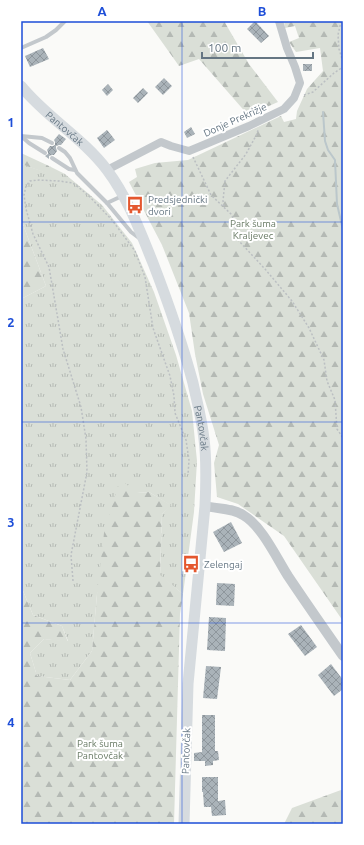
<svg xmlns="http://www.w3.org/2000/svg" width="364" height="845" font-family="Ubuntu,sans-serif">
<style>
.grass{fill:url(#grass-tufts)}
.forest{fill:url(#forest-firs)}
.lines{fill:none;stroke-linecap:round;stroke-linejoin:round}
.stream{stroke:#bbc7cb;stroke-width:2}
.building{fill:url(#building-cross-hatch)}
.path{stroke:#bbbfc2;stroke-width:1.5;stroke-dasharray:2 2;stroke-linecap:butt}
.service{stroke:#c3c8cc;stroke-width:4}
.minor{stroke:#c3c8cc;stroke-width:8}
.tertiary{stroke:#c3c8cc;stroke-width:10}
.secondary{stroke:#d6dbdf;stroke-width:11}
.grid{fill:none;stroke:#1d4ed8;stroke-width:1;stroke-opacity:0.55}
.labels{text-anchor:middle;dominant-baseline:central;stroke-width:4;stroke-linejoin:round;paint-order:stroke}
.street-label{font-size:10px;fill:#657683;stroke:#fff}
.poi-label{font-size:10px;fill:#657683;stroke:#fff;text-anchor:start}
.park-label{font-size:10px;fill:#687a64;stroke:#fff}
.neatline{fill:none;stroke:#1d4ed8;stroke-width:1.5}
.grid-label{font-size:13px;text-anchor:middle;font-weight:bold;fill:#1d4ed8}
</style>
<defs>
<pattern id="grass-tufts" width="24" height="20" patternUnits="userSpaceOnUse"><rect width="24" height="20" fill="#dadfd7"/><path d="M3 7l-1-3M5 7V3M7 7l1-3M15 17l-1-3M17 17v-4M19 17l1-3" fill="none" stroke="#b4b9b4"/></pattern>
<pattern id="forest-firs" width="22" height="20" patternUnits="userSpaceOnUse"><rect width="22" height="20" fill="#dadfd7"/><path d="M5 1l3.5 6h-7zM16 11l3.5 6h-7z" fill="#b4b9b4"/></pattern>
<pattern id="building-cross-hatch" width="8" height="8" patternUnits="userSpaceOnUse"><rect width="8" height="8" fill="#aab3b9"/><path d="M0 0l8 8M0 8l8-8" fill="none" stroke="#8e969c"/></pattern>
</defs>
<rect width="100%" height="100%" fill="#fafaf8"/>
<path class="grass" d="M21 164 48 173 49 166 65 174 102 205 132 243 154 292 176 355 192 411 197 461 194 512 183 594 160 576 162 514 170 505 149 492 137 493 97 594 92 651 70 680 37 676 30 653 44 639 68 641 62 626 33 615 21 586V299L46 286 21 219Z"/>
<g class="forest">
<path d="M147 21H224L249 64 278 102 248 115 199 59 179 66Z"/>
<path d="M284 21H343V621L284 536 238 504 217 497 214 463 219 445 203 394 195 354 189 313 162 245 129 182 137 177 135 169 155 163 188 160 281 116 284 122 296 119 297 111 307 89 323 71 320 48 296 52 289 42 299 38 295 26 285 28Z"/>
<path d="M21 153 49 166V174L21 164Z"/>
<path d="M21 219 46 286 21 299Z"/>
<path d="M120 479 137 493 149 492 171 505 162 514 160 575 183 594 180 614 174 824H21V586L33 615 62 626 68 642 44 639 30 653 37 676 70 680 92 651 97 594 104 533Z"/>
<path d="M341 790H343V824H284L292 808Z"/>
</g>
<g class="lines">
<path class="stream" d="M323 112 325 141 328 150 335 160 337 204 343 230"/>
</g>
<g class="building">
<path d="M255 21 269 36 261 43 247 29Z"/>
<path d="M43 48 49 59 30 67 25 56Z"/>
<rect x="303" y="64" width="9" height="7"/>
<path d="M164 78 172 86 163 95 155 87Z"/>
<path d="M108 84 113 90 107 96 102 90Z"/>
<path d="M143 88 148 93 138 103 133 98Z"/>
<path d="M191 127 195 134 187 138 184 132Z"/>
<path d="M107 130 115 140 104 148 97 138Z"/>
<path d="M59 134 66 139 61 145H59L56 146V148L57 151 54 155H52L49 156V159L45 156 48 154V152L47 150 50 146H53L55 145V142L54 140Z"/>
<path d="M231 522 242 543 224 552 213 532Z"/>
<path d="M217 583 235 584 234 606 216 605Z"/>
<path d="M209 617 226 618 225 651 207 650Z"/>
<path d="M301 625 317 647 305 656 288 634Z"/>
<path d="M331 664 343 680V689L334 696 318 675Z"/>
<path d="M206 666 221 667 217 699 203 698Z"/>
<path d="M202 715H215V751H218L219 760 213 761V765L205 766V761H194V753L202 752Z"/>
<path d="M202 777H218V801L225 800 226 815 212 816 211 807H204L203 792H202Z"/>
</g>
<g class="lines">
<g class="path">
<path d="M341 21 338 35 339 49 343 62"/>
<path d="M304 95 313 92 334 73 343 67"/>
<path d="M193 157 211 195 232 215 239 241 265 269 292 301 309 328 324 360 327 381 335 400 337 429 343 438"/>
<path d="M224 206 223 201 225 181 246 154 257 134 258 130"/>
<path d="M73 581 71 555 87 472 86 439 81 407 63 349 49 267 33 234 26 209 24 195 26 186 30 181 39 180 59 181 73 183 88 195 112 220 135 251 145 277 153 328 170 376 174 396 175 413 186 440 189 460 188 475"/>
</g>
<g class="service">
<path d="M21 48 46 37 56 30 65 21"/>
<path d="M21 136 42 138 52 143"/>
<path d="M21 136 29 143 45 153"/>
<path d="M59 148 65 152 70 158 77 173 107 203 122 196"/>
<path d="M52 158 69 169 75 170"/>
<path d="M107 203 131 232 139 238"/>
</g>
<path class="minor" d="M107 170 161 142 171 146 189 151 249 126 284 109 294 98 300 83 295 67 287 48 279 21"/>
<path class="tertiary" d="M205 506C218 509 232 508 243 515 262 526 276 557 288 576 306 603 325 630 343 656"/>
<path class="secondary" id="s1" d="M21 86C46 117 83 138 107 170 128 198 140 231 153 263 168 302 182 342 193 383 197 402 202 420 204 439 207 462 206 484 205 506L188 684 184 824"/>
</g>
<path class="grid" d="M182 21V824M21 222H343M21 422H343M21 623H343"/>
<defs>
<g id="bus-bare" transform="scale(1.38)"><path d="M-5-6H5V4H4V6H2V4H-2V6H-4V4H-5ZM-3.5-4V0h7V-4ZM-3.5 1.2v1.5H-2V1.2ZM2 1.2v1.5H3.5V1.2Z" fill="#e4572e" stroke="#fff" stroke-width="2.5" paint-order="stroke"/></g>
</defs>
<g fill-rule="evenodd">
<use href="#bus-bare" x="135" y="205"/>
<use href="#bus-bare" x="191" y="564"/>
</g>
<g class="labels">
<g class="street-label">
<text transform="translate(235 120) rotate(-24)">Donje Prekrižje</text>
<text stroke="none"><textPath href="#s1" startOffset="61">Pantovčak</textPath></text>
<text stroke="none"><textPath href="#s1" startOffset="397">Pantovčak</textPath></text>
<text transform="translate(186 751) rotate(-88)">Pantovčak</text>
</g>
<g class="poi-label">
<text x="148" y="199">Predsjednički<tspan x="148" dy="12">dvori</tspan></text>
<text x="204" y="564">Zelengaj</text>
</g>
<g class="park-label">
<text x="253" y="223">Park šuma<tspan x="253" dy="12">Kraljevec</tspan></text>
<text x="100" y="743">Park šuma<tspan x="100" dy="12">Pantovčak</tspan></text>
</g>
</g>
<rect width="364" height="845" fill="none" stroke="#ffffff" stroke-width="44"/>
<path d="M202 52v6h111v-6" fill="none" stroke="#657683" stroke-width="2"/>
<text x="208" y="52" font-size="12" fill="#657683" stroke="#ffffff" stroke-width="3" paint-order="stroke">100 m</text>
<rect x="22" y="22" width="320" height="801" class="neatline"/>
<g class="grid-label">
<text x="102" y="16">A</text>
<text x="262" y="16">B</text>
<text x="11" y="127">1</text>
<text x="11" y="327">2</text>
<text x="11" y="527">3</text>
<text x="11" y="727">4</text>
</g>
</svg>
